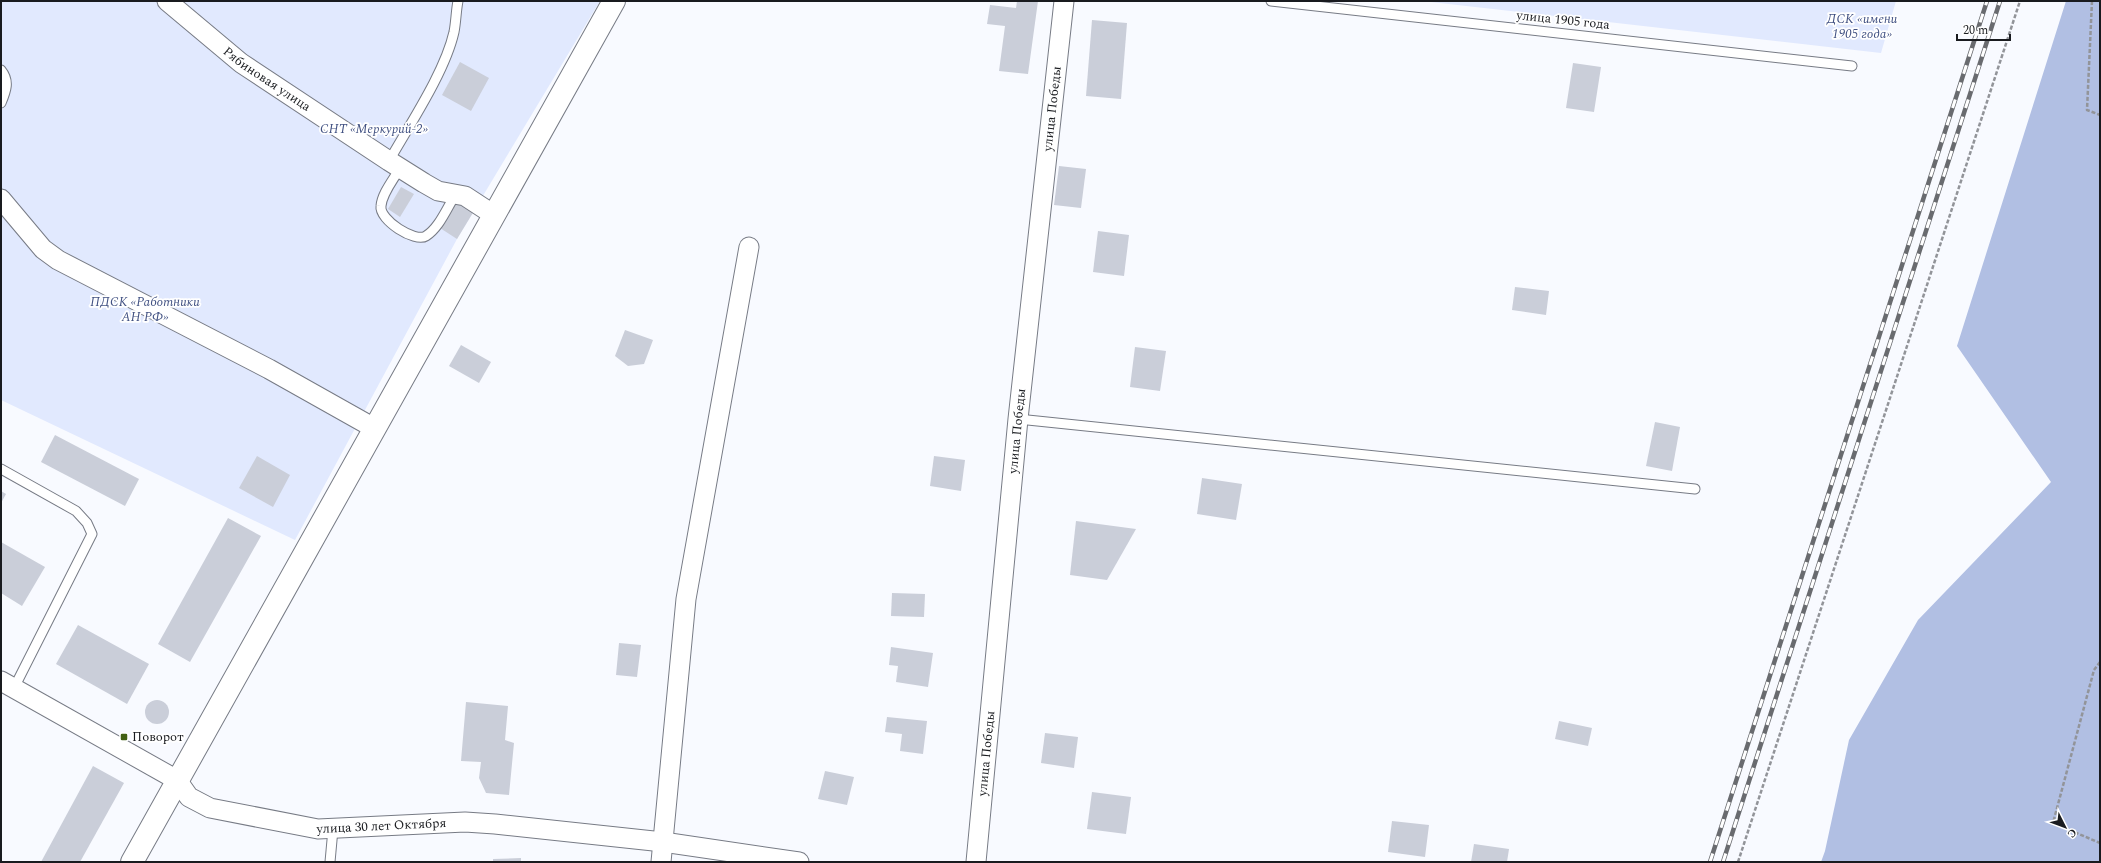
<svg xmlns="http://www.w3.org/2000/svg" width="2101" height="863" font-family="Spectral,serif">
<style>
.green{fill:#e1e9fe}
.forest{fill:#b1bfe3}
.building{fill:#caced9}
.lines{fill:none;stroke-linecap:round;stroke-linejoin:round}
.service-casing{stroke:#777b85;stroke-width:11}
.minor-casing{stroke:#777b85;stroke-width:21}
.tertiary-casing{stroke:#777b85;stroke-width:24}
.path{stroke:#929499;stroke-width:2.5;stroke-dasharray:4 2;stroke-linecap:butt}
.service{stroke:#fff;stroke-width:9}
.minor{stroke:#fff;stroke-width:19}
.tertiary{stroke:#fff;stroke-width:22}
.rail-casing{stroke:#696b6f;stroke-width:4.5}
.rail{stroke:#fff;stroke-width:3;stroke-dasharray:9;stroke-linecap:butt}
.poi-dot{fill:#426013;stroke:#fff;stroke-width:1.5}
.labels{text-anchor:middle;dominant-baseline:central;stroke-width:3.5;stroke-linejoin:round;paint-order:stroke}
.park-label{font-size:13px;font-style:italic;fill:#425283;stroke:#fff}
.street-label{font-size:13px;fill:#191b1f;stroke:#fff}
.poi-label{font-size:13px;fill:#191b1f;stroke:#fff;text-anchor:start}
</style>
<rect width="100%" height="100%" fill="#f8faff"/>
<g class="green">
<path d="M1 1H600L457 239 295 540 1 400Z"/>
<path d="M1422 1H1896L1881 53Z"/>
</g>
<path class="forest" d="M2066 1H2100V862H1821L1825 851 1849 740 1918 620 2051 482 1957 346Z"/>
<g class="building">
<path d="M1017 1H1038L1028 74 999 71 1005 26 987 24 990 5 1016 8Z"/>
<path d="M1092 20 1127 23 1121 99 1086 96Z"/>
<path d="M460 62 489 78 471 111 442 95Z"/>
<path d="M1573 63 1601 67 1594 112 1566 108Z"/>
<path d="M1059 166 1086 169 1081 208 1054 205Z"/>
<path d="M401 187 414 194 400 217 388 209Z"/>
<path d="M457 200 474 211 457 239 440 228Z"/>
<path d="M1098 231 1129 235 1124 276 1093 272Z"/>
<path d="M1515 287 1549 291 1546 315 1512 310Z"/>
<path d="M625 330 653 340 644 364 628 366 615 356Z"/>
<path d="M461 345 491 362 479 383 449 366Z"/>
<path d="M1135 347 1166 351 1160 391 1130 387Z"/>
<path d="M1655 422 1680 427 1672 471 1646 466Z"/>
<path d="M55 435 139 479 125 506 41 462Z"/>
<path d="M257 456 290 475 273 507 239 488Z"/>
<path d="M934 456 965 460 961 491 930 486Z"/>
<path d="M1202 478 1242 484 1236 520 1197 514Z"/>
<path d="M1 491 6 494 1 503Z"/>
<path d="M228 518 261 536 190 662 158 644Z"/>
<path d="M1076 521 1136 529 1107 580 1070 575Z"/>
<path d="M1 542 45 567 22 606 1 593Z"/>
<path d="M892 593 925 594 924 617 891 616Z"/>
<path d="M78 625 149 664 127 704 56 664Z"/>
<path d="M619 643 641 645 637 677 616 675Z"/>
<path d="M891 647 933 653 928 687 896 682 898 666 889 665Z"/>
<circle cx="157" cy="712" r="12"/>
<path d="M466 702 508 706 505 740 514 743 509 795 486 793 479 778 481 762 461 761Z"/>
<path d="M887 717 927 721 923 754 900 751 902 734 885 732Z"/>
<path d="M1559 721 1592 728 1588 746 1555 739Z"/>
<path d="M1045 733 1078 737 1074 768 1041 763Z"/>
<path d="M93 766 124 783 80 862H41Z"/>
<path d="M825 771 854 777 847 805 818 799Z"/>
<path d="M1092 792 1131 797 1126 834 1087 829Z"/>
<path d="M1392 821 1429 825 1425 857 1388 852Z"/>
<path d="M1474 844 1509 849 1507 862H1471Z"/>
<path d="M521 858V862H493V859Z"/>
</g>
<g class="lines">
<g class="service-casing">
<g id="service">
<path d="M1271 1 1852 66"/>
<path d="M1 70C10 81 6 91 1 103"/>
<path d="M389 161C410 124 445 72 454 32 456 22 456 11 458 1"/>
<path d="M400 168C394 179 382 193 381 206 379 220 415 243 426 236 440 227 447 207 456 194"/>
<path d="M1018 419 1695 489"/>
<path d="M1 469 76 511 87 523 92 534 14 688"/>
<path d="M330 862 333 829"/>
</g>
</g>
<g class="minor-casing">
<g id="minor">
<path id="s1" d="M167 1 241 63 389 161 424 183 438 191 465 196 494 215"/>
<path d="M1 199 43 249 58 260 269 369 374 428"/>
<path id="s2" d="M1 681 177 780 189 797 210 808 318 829 465 822 495 824 663 842 799 862"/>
<path d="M661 862 686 599 749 247"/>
<path id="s3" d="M976 862 1018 419 1064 1"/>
</g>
</g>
<g class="tertiary-casing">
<path id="tertiary" d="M132 862 614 1"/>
</g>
<g class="path">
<path d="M2092 1 2087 110 2100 115"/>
<path d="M2100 662 2094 670 2053 823 2100 843"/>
<path d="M1738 862 2020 1"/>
</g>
<use href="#service" class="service"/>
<use href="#minor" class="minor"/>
<use href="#tertiary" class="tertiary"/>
<g class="rail-casing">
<g id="rail">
<path d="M1710 862 1987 1"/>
<path d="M1723 862 2000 1"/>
</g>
</g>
<use href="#rail" class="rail"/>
</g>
<rect class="poi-dot" x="120" y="733" width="8" height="8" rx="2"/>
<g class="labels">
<g class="park-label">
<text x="1862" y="19">ДСК «имени<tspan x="1862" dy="15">1905 года»</tspan></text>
<text x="374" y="129">СНТ «Меркурий-2»</text>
<text x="145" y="302">ПДСК «Работники<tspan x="145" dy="15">АН РФ»</tspan></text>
</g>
<g class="street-label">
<text transform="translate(1563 20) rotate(6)">улица 1905 года</text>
<text stroke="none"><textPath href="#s1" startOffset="127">Рябиновая улица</textPath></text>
<text stroke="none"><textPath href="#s3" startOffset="757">улица Победы</textPath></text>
<text stroke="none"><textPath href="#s3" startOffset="433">улица Победы</textPath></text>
<text stroke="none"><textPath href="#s3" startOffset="109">улица Победы</textPath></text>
<text stroke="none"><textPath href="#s2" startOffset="420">улица 30 лет Октября</textPath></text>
</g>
<g class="poi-label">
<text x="132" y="737">Поворот</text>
</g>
</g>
<rect width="2101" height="863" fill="none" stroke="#191b1f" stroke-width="4"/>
<g transform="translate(2065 827) rotate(132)" stroke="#ffffff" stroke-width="3" paint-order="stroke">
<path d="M0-3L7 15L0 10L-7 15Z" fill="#191b1f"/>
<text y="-6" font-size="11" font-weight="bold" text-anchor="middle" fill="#191b1f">С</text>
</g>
<path d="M1957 34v6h53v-6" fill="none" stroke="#191b1f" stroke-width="2"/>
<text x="1963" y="34" font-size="12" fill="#191b1f" stroke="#ffffff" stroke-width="3" paint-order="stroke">20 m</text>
</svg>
